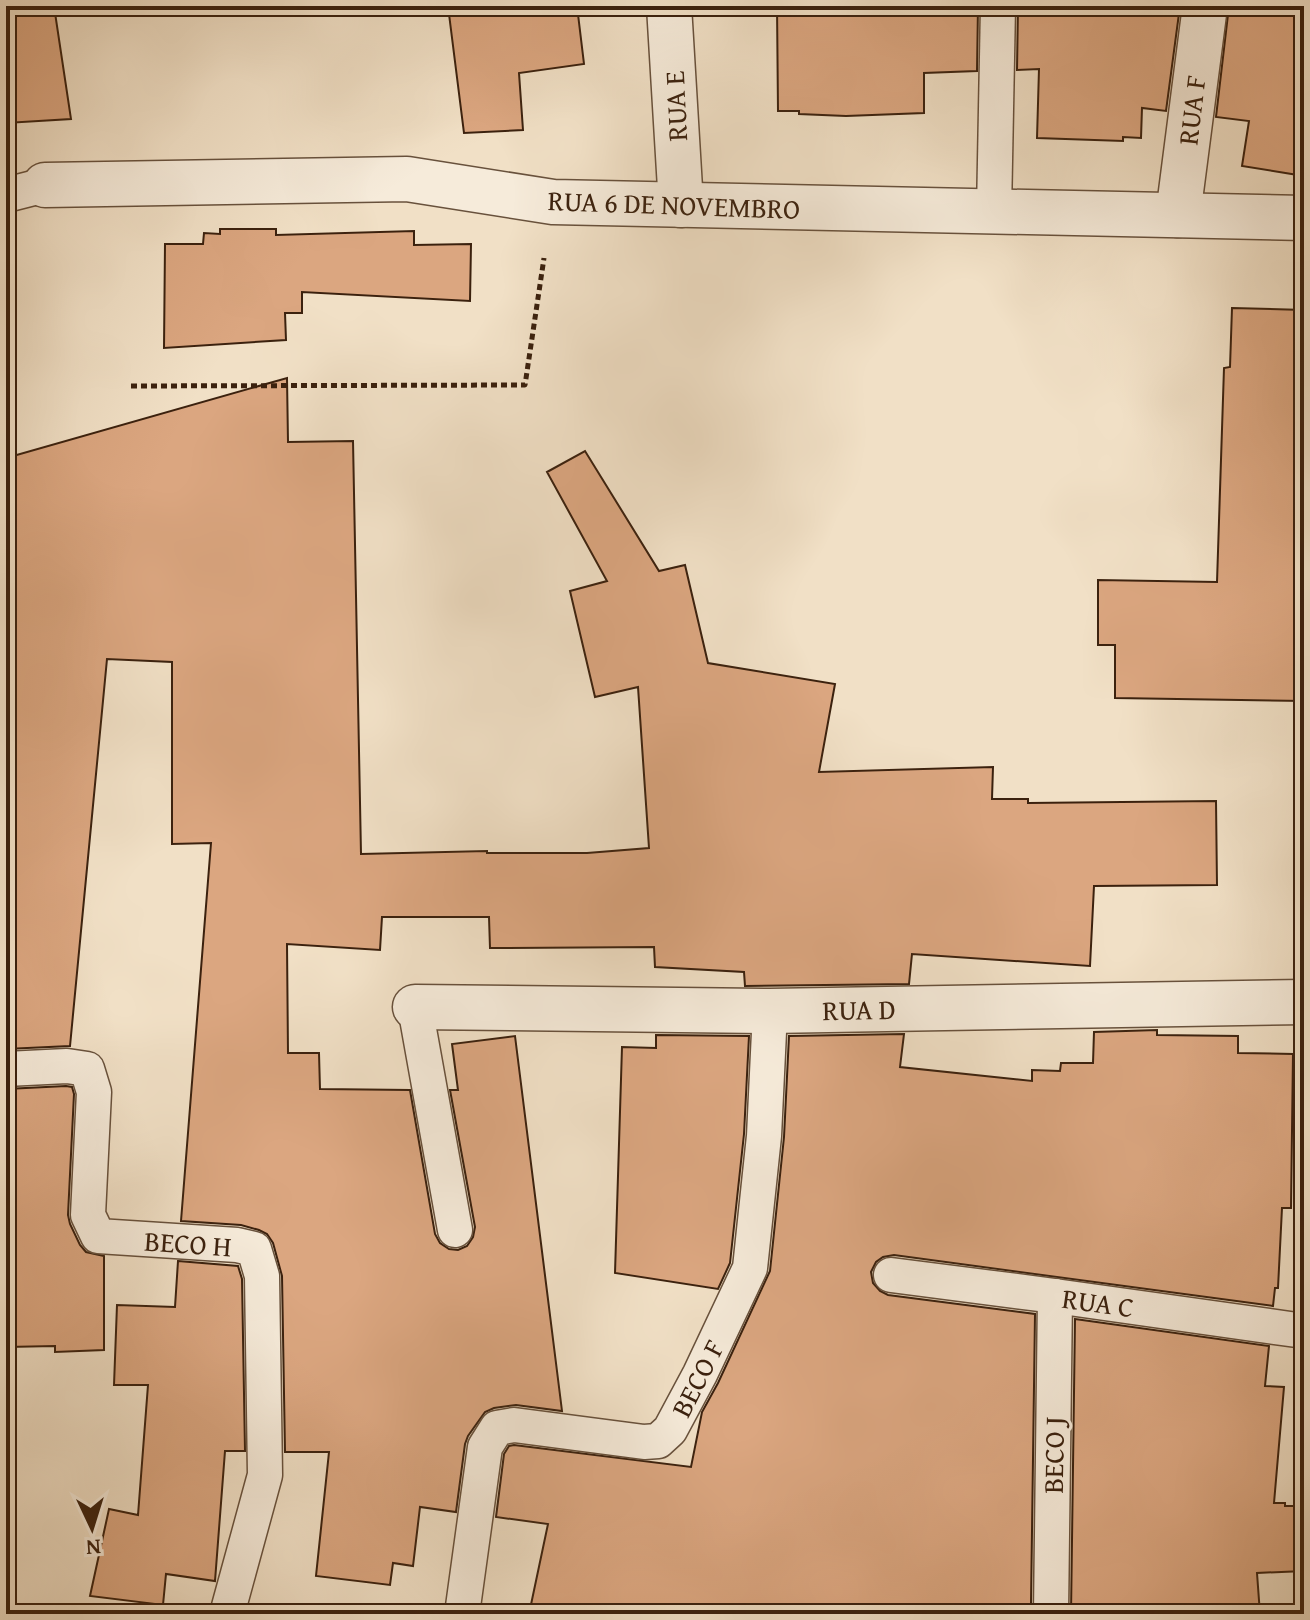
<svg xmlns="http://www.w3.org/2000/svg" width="1310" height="1620" font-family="'Gentium Book Plus',serif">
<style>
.building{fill:#dba680;stroke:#3b210e;stroke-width:2}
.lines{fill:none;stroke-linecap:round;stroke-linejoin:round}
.lane-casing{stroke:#68513c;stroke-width:37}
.street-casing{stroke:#68513c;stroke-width:47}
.path{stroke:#3b210e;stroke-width:5;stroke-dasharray:6 4;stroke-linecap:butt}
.lane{stroke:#f6ebda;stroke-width:34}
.street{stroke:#f6ebda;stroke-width:44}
.labels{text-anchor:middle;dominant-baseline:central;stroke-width:6;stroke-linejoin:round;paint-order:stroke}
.street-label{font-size:28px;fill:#3b210e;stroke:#f6ebda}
</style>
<rect width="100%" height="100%" fill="#f1e0c6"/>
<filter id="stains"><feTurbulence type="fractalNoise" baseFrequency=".0025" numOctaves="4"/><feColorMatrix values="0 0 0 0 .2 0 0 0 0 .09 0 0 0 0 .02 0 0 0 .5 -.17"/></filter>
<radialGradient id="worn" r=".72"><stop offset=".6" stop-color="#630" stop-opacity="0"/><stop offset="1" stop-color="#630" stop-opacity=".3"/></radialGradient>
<g class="building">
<path d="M6 6H54L71 119 6 123Z"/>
<path d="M448 6H577L584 64 519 73 523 130 464 133Z"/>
<path d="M777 6H978L977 71 924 73V113L846 116 799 114V111H778Z"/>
<path d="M1018 6H1180L1166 111 1142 108 1141 138 1123 137V141L1037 138 1039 69 1017 70Z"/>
<path d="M1229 6H1304V176L1242 166 1249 121 1216 117Z"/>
<path d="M220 229H276V235L414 231V245L471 244 470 301 302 292V313H285L286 340 164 348 165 244H203L204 233 220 234Z"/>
<path d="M1232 308 1304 310V445L1297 615 1304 616V701L1115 698V645H1098V580L1217 582 1224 368 1230 367Z"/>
<path d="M287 378 288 442 353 441 361 854 487 851V853H587L649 848 638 687 595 697 570 591 607 581 547 472 585 451 659 571 685 565 708 663 835 684 819 772 993 767 992 799H1028V803L1216 801 1217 885 1094 886 1090 966 912 954 909 984 745 986 744 972 655 967 654 947 490 948 489 917H382L380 950 287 944 288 1053H319L320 1089 410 1090 435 1234 440 1243 449 1249 458 1250 467 1246 473 1237 475 1227 450 1090H458L452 1044 515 1036 562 1411 516 1405 494 1408 485 1412 468 1436 465 1444 456 1512 420 1507 413 1566 393 1563 390 1585 316 1576 329 1452H285L282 1276 273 1243 267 1234 259 1230 241 1225 181 1221 211 843 172 844V662L107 659 70 1046 6 1049V458Z"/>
<path d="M1157 1030V1035L1238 1036V1053L1293 1054 1291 1208H1282L1278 1288H1275L1273 1306 894 1255 883 1257 876 1262 871 1272 873 1283 880 1291 888 1295 1035 1314 1031 1604 899 1608V1614H529L548 1524 496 1517 504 1454 509 1446 514 1445 691 1467 702 1412 718 1383 770 1271 784 1137 789 1036 904 1034 900 1067 1032 1081V1070L1060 1071 1061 1063H1093L1094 1032Z"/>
<path d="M656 1035 749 1036 744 1134 730 1263 718 1289 615 1273 622 1047 656 1048Z"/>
<path d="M66 1086 72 1087 74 1094 68 1215 70 1224 80 1245 86 1252 104 1256V1350L55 1352V1346L6 1347V1089Z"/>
<path d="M178 1261 238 1266 242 1279 245 1451H225L215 1581 166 1574 163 1605 90 1596 109 1509 138 1515 148 1385H114L117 1305 175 1307Z"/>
<path d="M1075 1319 1269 1346 1265 1386 1284 1387 1274 1503H1285V1506H1296V1517H1304V1571L1257 1573 1260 1614H1071Z"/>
</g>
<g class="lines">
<g class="lane-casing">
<g id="lane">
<path d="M6 195 45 185"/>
<path d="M994 212 998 6"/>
<path d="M415 1007 455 1230"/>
<path d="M6 1069 67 1066 87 1069 94 1092 88 1215 98 1236 237 1245 254 1249 262 1276 265 1475 227 1614"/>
<path d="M891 1275 1055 1296 1304 1331"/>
<path d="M462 1614 485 1447 497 1428 514 1425 644 1442 658 1441 670 1430 700 1374 750 1268 764 1136 770 1011"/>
<path d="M1051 1614 1055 1296"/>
</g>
</g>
<g class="street-casing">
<g id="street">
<path d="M669 6 681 205"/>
<path d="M45 185 407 179 553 202 1304 218"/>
<path d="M1178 215 1205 6"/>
<path d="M415 1007 770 1011 1304 1002"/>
</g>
</g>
<path class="path" d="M131 386 525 385 544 258"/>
<use href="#lane" class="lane"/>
<use href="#street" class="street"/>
</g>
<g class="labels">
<g class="street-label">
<text transform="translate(675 106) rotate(-93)">RUA E</text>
<text transform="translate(1191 110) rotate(-83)">RUA F</text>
<text transform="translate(674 204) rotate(2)">RUA 6 DE NOVEMBRO</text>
<text transform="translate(859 1009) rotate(-1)">RUA D</text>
<text transform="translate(188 1243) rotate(4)">BECO H</text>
<text transform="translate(1098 1302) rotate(8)">RUA C</text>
<text transform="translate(697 1378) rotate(-63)">BECO F</text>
<text transform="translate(1053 1455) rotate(-89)">BECO J</text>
</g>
</g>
<rect width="1310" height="1620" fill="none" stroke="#f1e0c6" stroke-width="32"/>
<rect x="8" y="8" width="1294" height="1604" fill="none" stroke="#3b210e" stroke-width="4"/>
<rect x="16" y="16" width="1278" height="1588" fill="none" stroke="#3b210e" stroke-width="2"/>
<g transform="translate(92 1528) rotate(176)" stroke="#f6ebda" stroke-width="6" paint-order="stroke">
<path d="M0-6L14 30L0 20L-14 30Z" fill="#3b210e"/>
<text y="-12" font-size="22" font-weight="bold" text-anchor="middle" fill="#3b210e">N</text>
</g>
<rect width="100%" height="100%" filter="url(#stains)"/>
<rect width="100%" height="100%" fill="url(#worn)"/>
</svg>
